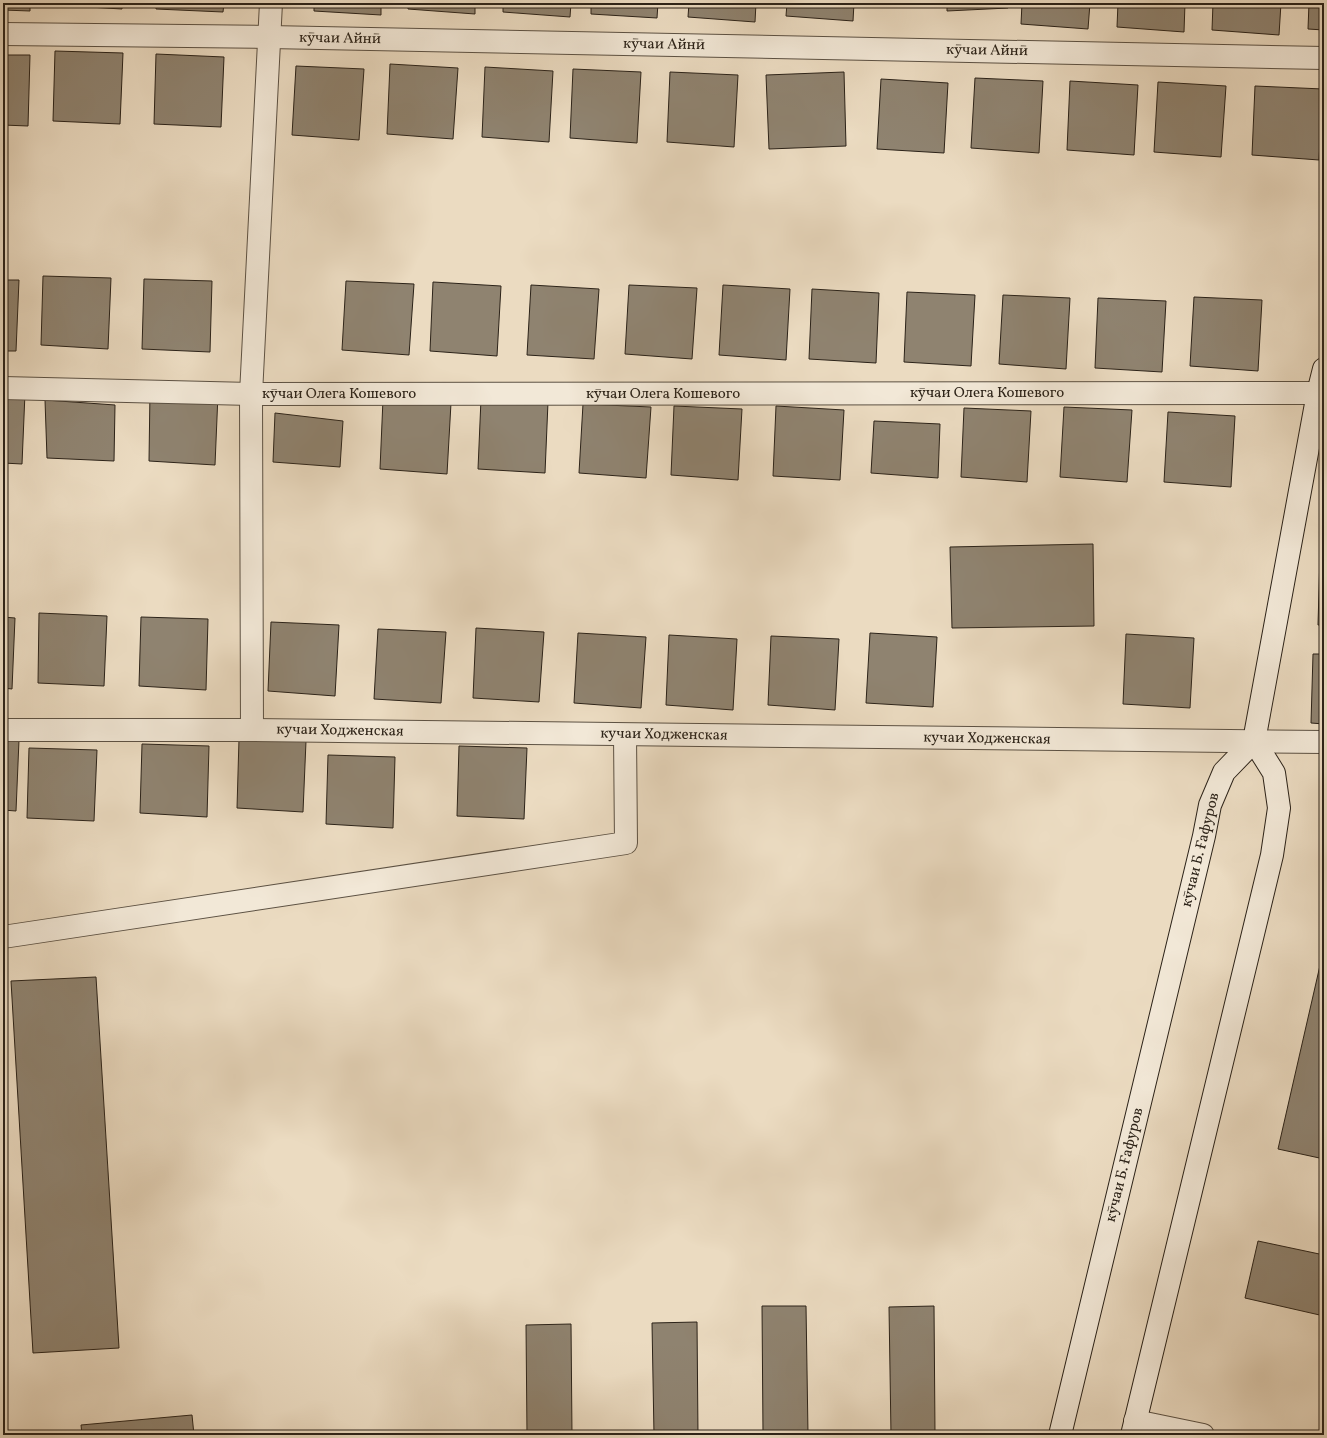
<svg xmlns="http://www.w3.org/2000/svg" width="1327" height="1438" font-family="Vollkorn,serif">
<style>
.building{fill:#8f8370;stroke:#2c2319}
.lines{fill:none;stroke-linecap:round;stroke-linejoin:round}
.minor-casing{stroke:#5c5143;stroke-width:24}
.secondary-casing{stroke:#2c2319;stroke-width:24}
.minor{stroke:#f2e8d7;stroke-width:22}
.secondary{stroke:#f2e8d7;stroke-width:22}
.labels{text-anchor:middle;dominant-baseline:central;stroke-width:3;stroke-linejoin:round;paint-order:stroke}
.street-label{font-size:15px;fill:#2c2319;stroke:#f2e8d7}
</style>
<rect width="100%" height="100%" fill="#ebdbc1"/>
<filter id="stains"><feTurbulence type="fractalNoise" baseFrequency=".005" numOctaves="4"/><feColorMatrix values="0 0 0 0 .2 0 0 0 0 .09 0 0 0 0 .02 0 0 0 .5 -.17"/></filter>
<radialGradient id="worn" r=".72"><stop offset=".6" stop-color="#630" stop-opacity="0"/><stop offset="1" stop-color="#630" stop-opacity=".3"/></radialGradient>
<g class="building">
<path d="M3 3H30V11L3 10Z"/>
<path d="M55 3H122V9L55 5Z"/>
<path d="M156 3H224L223 12 156 9Z"/>
<path d="M314 3H381V15L314 11Z"/>
<path d="M408 3H475V14L408 9Z"/>
<path d="M503 3H571L570 17 503 12Z"/>
<path d="M591 3H658L657 18 591 14Z"/>
<path d="M689 3H756L755 22 688 17Z"/>
<path d="M787 3H854L853 21 786 16Z"/>
<path d="M947 3H1008V8L947 11Z"/>
<path d="M1022 3H1090L1088 29 1021 24Z"/>
<path d="M1118 3H1185L1184 32 1117 27Z"/>
<path d="M1213 3H1281L1279 35 1212 30Z"/>
<path d="M1309 3H1324V30L1308 29Z"/>
<path d="M55 51 123 53 120 124 53 121Z"/>
<path d="M156 54 224 57 221 127 154 124Z"/>
<path d="M3 55H30L28 126 3 125Z"/>
<path d="M390 64 458 68 453 139 387 134Z"/>
<path d="M296 66 364 69 359 140 292 135Z"/>
<path d="M485 67 553 71 549 142 482 137Z"/>
<path d="M573 69 641 72 637 143 570 138Z"/>
<path d="M670 72 738 75 734 147 667 142Z"/>
<path d="M844 72 846 146 769 149 766 75Z"/>
<path d="M975 78 1043 81 1039 153 971 148Z"/>
<path d="M881 79 948 83 944 153 877 149Z"/>
<path d="M1070 81 1138 85 1134 155 1067 150Z"/>
<path d="M1158 82 1226 86 1221 157 1154 152Z"/>
<path d="M1255 86 1323 89 1319 160 1252 155Z"/>
<path d="M43 276 111 278 108 349 41 345Z"/>
<path d="M144 279 212 281 210 352 142 349Z"/>
<path d="M3 280H19L16 351H3Z"/>
<path d="M346 281 414 284 409 355 342 350Z"/>
<path d="M433 282 501 286 497 356 430 351Z"/>
<path d="M531 285 599 289 594 359 527 355Z"/>
<path d="M629 285 697 288 692 359 625 354Z"/>
<path d="M723 285 790 289 786 360 719 355Z"/>
<path d="M812 289 879 293 876 363 809 359Z"/>
<path d="M907 292 975 295 971 366 904 362Z"/>
<path d="M1003 295 1070 298 1066 369 999 364Z"/>
<path d="M1194 297 1262 300 1258 371 1190 366Z"/>
<path d="M1098 298 1166 301 1162 372 1095 368Z"/>
<path d="M150 391 218 394 215 465 149 461Z"/>
<path d="M3 392 25 393 22 464 3 463Z"/>
<path d="M383 399 451 403 447 474 380 469Z"/>
<path d="M481 399 548 402 545 473 478 469Z"/>
<path d="M45 400 115 405 114 461 47 458Z"/>
<path d="M583 404 651 407 646 478 579 473Z"/>
<path d="M674 406 742 409 738 480 671 475Z"/>
<path d="M776 406 844 410 840 480 773 476Z"/>
<path d="M1064 407 1132 410 1127 482 1060 477Z"/>
<path d="M964 408 1031 411 1027 482 961 477Z"/>
<path d="M1168 412 1235 416 1231 487 1164 482Z"/>
<path d="M275 413 343 421 340 467 273 462Z"/>
<path d="M874 421 940 424 938 478 871 473Z"/>
<path d="M1093 544 1094 626 952 628 950 547Z"/>
<path d="M1320 555 1324 556V625H1318Z"/>
<path d="M39 613 107 616 104 686 38 683Z"/>
<path d="M3 617 15 618 12 689 3 688Z"/>
<path d="M141 617 208 619 206 690 139 686Z"/>
<path d="M271 622 339 625 335 696 268 691Z"/>
<path d="M476 628 544 632 539 702 473 698Z"/>
<path d="M378 629 446 632 441 703 374 699Z"/>
<path d="M578 633 646 637 641 708 574 703Z"/>
<path d="M870 633 937 637 933 707 866 703Z"/>
<path d="M1126 634 1194 638 1190 708 1123 704Z"/>
<path d="M669 635 737 639 733 710 666 705Z"/>
<path d="M771 636 839 639 835 710 768 705Z"/>
<path d="M1313 654H1324V724L1311 723Z"/>
<path d="M3 739 19 740 16 811 3 810Z"/>
<path d="M239 739 306 741 303 812 237 808Z"/>
<path d="M142 744 209 746 207 817 140 813Z"/>
<path d="M459 746 527 748 524 819 457 816Z"/>
<path d="M29 748 97 750 94 821 27 818Z"/>
<path d="M328 755 395 757 393 828 326 824Z"/>
<path d="M1324 948V1159L1278 1149Z"/>
<path d="M96 977 119 1348 33 1353 11 981Z"/>
<path d="M1258 1241 1324 1255V1316L1245 1298Z"/>
<path d="M762 1306H806L808 1434H763Z"/>
<path d="M934 1306 935 1434 891 1435 889 1307Z"/>
<path d="M697 1322 698 1435H654L652 1323Z"/>
<path d="M571 1324 572 1435H527L526 1325Z"/>
<path d="M192 1415 194 1435H82L81 1425Z"/>
<path d="M499 1433V1435H443V1434Z"/>
</g>
<g class="lines">
<g class="minor-casing">
<g id="minor">
<path d="M3 34 269 37 1324 58"/>
<path d="M3 388 251 394 1324 393"/>
<path d="M3 730H252L1324 742"/>
<path d="M252 730 251 394 271 3"/>
<path d="M3 937 626 843 625 735"/>
<path d="M1135 1421 1203 1435"/>
</g>
</g>
<g class="secondary-casing">
<g id="secondary">
<path d="M1254 741 1318 393 1324 369"/>
<path d="M1060 1435 1204 836 1210 805 1224 772 1254 741"/>
<path d="M1132 1435 1272 855 1279 808 1274 773 1254 741"/>
</g>
</g>
<use href="#minor" class="minor"/>
<use href="#secondary" class="secondary"/>
</g>
<g class="labels">
<g class="street-label">
<text transform="translate(340 39) rotate(1)">кӯчаи Айнӣ</text>
<text transform="translate(664 45) rotate(1)">кӯчаи Айнӣ</text>
<text transform="translate(987 51) rotate(1)">кӯчаи Айнӣ</text>
<text x="987" y="393">кӯчаи Олега Кошевого</text>
<text x="339" y="394">кӯчаи Олега Кошевого</text>
<text x="663" y="394">кӯчаи Олега Кошевого</text>
<text transform="translate(340 731) rotate(1)">кучаи Ходженская</text>
<text transform="translate(664 735) rotate(1)">кучаи Ходженская</text>
<text transform="translate(987 739) rotate(1)">кучаи Ходженская</text>
<text transform="translate(1201 850) rotate(-76)">кӯчаи Б. Ғафуров</text>
<text transform="translate(1125 1165) rotate(-76)">кӯчаи Б. Ғафуров</text>
</g>
</g>
<rect width="1327" height="1438" fill="none" stroke="#ebdbc1" stroke-width="16"/>
<rect x="4" y="4" width="1319" height="1430" fill="none" stroke="#2c2319" stroke-width="2"/>
<rect x="8" y="8" width="1311" height="1422" fill="none" stroke="#2c2319"/>
<rect width="100%" height="100%" filter="url(#stains)"/>
<rect width="100%" height="100%" fill="url(#worn)"/>
</svg>
